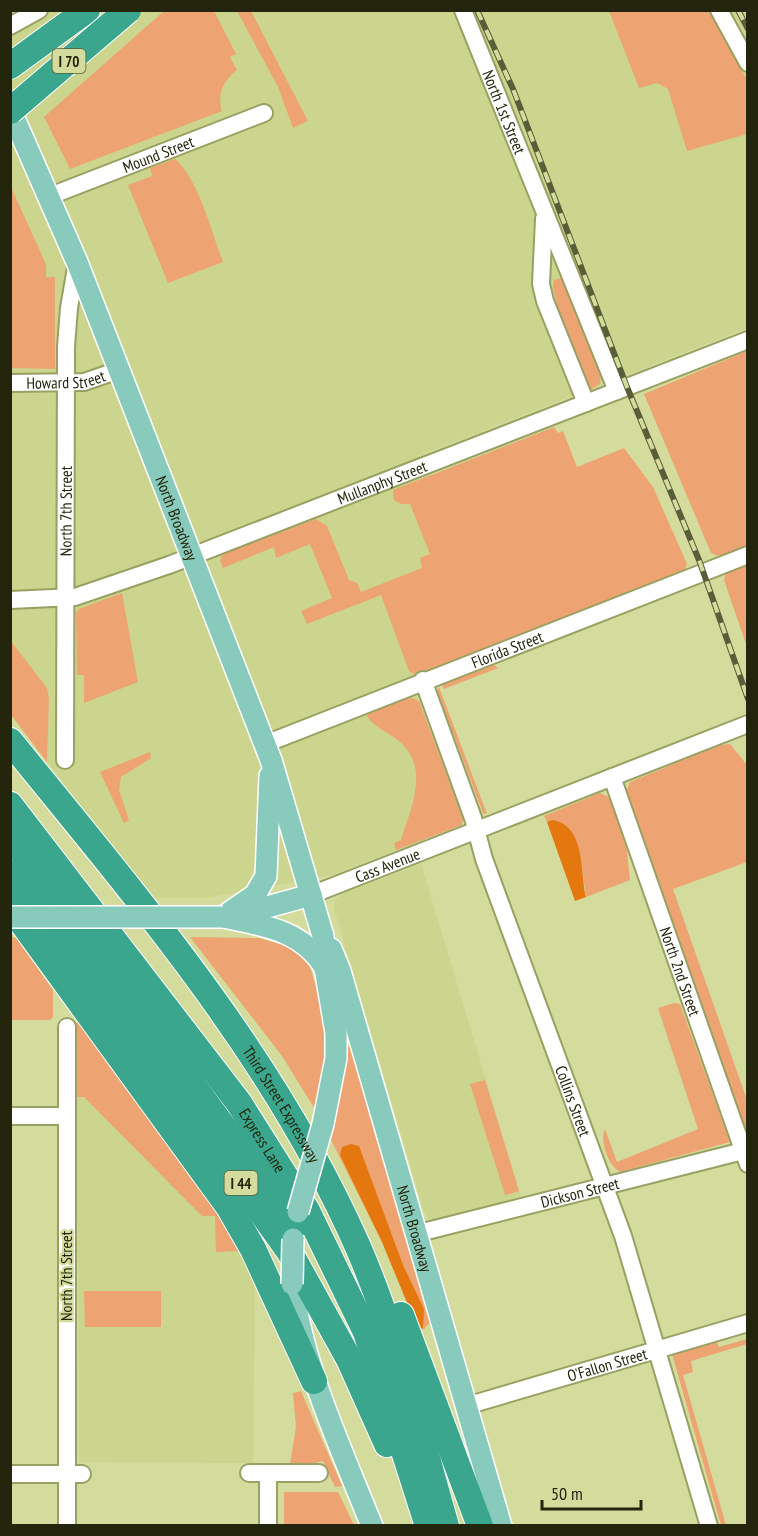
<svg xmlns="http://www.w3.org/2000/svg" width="758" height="1536" font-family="'PT Sans Narrow',sans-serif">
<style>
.built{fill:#cbd58d}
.green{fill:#eda472}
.forest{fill:#e4770d}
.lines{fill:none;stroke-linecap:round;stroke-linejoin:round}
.minor-casing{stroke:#98a062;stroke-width:20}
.major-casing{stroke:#fff;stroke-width:24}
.highway-casing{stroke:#fff;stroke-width:28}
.minor{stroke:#fff;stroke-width:16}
.major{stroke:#88cabb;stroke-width:21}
.highway{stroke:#39a68d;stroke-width:26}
.rail-casing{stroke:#595d38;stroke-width:6}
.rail{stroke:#d3dc9c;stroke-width:4;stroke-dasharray:11;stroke-linecap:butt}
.major-bridge-casing{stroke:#fff;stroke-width:24;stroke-linecap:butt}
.highway-bridge-casing{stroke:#fff;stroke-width:28;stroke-linecap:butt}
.major-bridge{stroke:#88cabb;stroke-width:21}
.highway-bridge{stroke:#39a68d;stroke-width:26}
.labels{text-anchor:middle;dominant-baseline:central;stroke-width:4.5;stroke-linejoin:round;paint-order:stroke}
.shield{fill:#d3dc9c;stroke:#585d37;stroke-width:1.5}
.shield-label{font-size:15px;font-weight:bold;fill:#23260c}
.street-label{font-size:16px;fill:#23260c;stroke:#d3dc9c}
</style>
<rect width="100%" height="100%" fill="#d3dc9c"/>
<g class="built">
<path d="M11 11H747V328L421 455 491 647 411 680 462 811V825L332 875 206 898H153L47 762 49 699 47 688 11 641V277H46V264L11 187Z"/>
<path d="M421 864 521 1197 430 1221 424 1212 334 908 335 899 342 894Z"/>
<path d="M77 1097H84L215 1216 242 1251 255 1277 253 1463 79 1462Z"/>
</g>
<g class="green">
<path d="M164 11H214L236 54 230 57 237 70C223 81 217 94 222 111L70 169 44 117Z"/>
<path d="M237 11H251L308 121 293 128 278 87Z"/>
<path d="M609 11H709L747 80V134L687 151 668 89 657 83 639 88Z"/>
<path d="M175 159C199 180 211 231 223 262L168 283 128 185 152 176 150 168Z"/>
<path d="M11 187 46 264V277H55V369L11 368Z"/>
<path d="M562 278 566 281 601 369 600 384 590 390 561 321 553 287 554 280Z"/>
<path d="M747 351V548L718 556 711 553 644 394Z"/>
<path d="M554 427 558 433 563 431 577 467 624 448 653 487 687 564 685 570 417 676 409 671 381 595 307 624 301 611 332 598 310 544 276 558 274 547 223 568 220 560 223 554 316 519 327 526 349 580 357 583 361 592 422 568 420 558 430 554 410 504H401L394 500 393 490Z"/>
<path d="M747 564V647L724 580 726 572Z"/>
<path d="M122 593 138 682 84 703V675H77L76 613 79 609Z"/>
<path d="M11 641 47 688 49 699 47 762 11 715Z"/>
<path d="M494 665 498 668 444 689 442 685Z"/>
<path d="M439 687 487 814 483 813 437 691Z"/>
<path d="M410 697 419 701 463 819 462 825 396 850 394 843 401 840C410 810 428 774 405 747 393 733 377 731 366 715Z"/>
<path d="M730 744 747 765V862L673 889 747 1100V1140L626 792 630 782 720 745Z"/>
<path d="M150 752 151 758 121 777 119 790 129 820 124 823 100 772Z"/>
<path d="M600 793 609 797 626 842 630 880 586 897 581 860 552 820 547 822 544 816Z"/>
<path d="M11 937 16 938 53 990V1017L50 1020H11Z"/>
<path d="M190 937 259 938 283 945 286 941 308 960 324 1014V1074L316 1111 282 1056Z"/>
<path d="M674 1003 680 1004 730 1142 620 1172C609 1167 599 1140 605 1129L617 1162 698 1129 658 1008Z"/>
<path d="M83 1016 163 1128 242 1251 216 1252 215 1216H202L84 1097H77L75 1024Z"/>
<path d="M351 1046 431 1321 424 1329H418L382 1242 330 1138 342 1090 344 1047Z"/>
<path d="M485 1080 519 1191 505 1195 470 1084Z"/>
<path d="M84 1291H161V1327H85Z"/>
<path d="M747 1339V1344L691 1361 693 1372 683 1375 726 1525H721L672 1354 716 1341 719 1347Z"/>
<path d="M301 1391 342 1486 335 1487 323 1461 312 1464H290L296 1427 293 1393Z"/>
<path d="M284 1492H338L354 1525H284Z"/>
</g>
<g class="forest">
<path d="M552 820C586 825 580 872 586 897L575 901 547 822Z"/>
<path d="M351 1144 359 1146 403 1265 424 1309 423 1328 418 1329 382 1242 340 1155 342 1147Z"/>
</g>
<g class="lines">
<g class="minor-casing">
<g id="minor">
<path id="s1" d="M463 10 617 391"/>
<path d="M719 10 748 63"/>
<path d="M10 26 39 10"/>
<path id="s2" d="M50 196 264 113"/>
<path d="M544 219 541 284 545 301 586 403"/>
<path id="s3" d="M10 383 84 382 119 370"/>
<path id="s4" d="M10 600 75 597 169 565 748 340"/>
<path id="s5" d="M423 680 473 818 484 859 623 1236 709 1526"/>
<path id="s6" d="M265 744 748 555"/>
<path id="s7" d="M65 760 66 347 69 308 77 262"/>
<path id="s8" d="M612 777 748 1164"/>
<path id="s9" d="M311 895 748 724"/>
<path d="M67 1027V1526"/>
<path d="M10 1116H67"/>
<path id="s10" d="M415 1234 743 1151"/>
<path id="s11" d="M466 1406 748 1323"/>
<path d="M249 1473H319"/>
<path d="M10 1474H82"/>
<path d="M268 1526V1473"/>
</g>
</g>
<g class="major-casing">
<g id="major">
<path id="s12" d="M10 109 77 262 271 760 323 936 325 968 336 1033V1058L323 1124"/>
<path d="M234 916 311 895"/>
<path d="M223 917 255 895 266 876 270 776"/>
<path d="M223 917C262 925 303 930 325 968"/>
<path id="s13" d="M331 949 340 971 501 1526"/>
<path d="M292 1284C304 1370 340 1446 372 1526"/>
</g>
</g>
<g class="highway-casing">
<g id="highway">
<path d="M10 66 87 10"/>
<path id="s14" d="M10 741C139 900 275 1058 358 1247 397 1337 419 1432 446 1526"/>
<path id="s15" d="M10 805 239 1103 307 1211 366 1332 428 1526"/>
<path d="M10 835 295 1225"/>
<path d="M10 873 203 1130 289 1251 349 1359 387 1444"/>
<path d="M10 906 229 1207 253 1249 314 1381"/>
<path d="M401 1315 480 1526"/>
</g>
</g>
<use href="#minor" class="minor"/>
<use href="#major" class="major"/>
<use href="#highway" class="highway"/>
<g class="rail-casing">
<g id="rail">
<path d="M477 10 513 89 627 387 699 560 748 699"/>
<path d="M738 10 748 29"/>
</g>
</g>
<use href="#rail" class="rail"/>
<g class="major-bridge-casing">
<g id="major-bridge">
<path d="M10 917H223"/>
<path d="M298 1212 323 1124"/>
<path d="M292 1284 293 1239"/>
</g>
</g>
<g class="highway-bridge-casing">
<path id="highway-bridge" d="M10 111 128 10"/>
</g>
<use href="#major-bridge" class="major-bridge"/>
<use href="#highway-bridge" class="highway-bridge"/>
</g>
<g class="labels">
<g class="shield">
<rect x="52.5" y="49" width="33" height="24" rx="4.5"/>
<rect x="224.5" y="1171" width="33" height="24" rx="4.5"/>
</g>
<g class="shield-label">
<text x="69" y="61">I 70</text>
<text x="241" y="1183">I 44</text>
</g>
<g class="street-label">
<text stroke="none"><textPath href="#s1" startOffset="110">North 1st Street</textPath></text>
<text stroke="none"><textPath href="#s2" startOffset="116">Mound Street</textPath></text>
<text stroke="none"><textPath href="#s3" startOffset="56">Howard Street</textPath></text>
<text stroke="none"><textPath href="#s4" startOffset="393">Mullanphy Street</textPath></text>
<text stroke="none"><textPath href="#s7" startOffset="249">North 7th Street</textPath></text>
<text stroke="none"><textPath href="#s12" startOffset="442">North Broadway</textPath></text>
<text stroke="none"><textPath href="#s6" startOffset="260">Florida Street</textPath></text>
<text stroke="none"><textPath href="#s9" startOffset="82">Cass Avenue</textPath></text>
<text stroke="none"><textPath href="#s8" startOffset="206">North 2nd Street</textPath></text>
<text stroke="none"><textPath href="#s5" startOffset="447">Collins Street</textPath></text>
<text stroke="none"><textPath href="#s14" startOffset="454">Third Street Expressway</textPath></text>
<text stroke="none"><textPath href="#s15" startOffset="420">Express Lane</textPath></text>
<text stroke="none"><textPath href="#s10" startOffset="170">Dickson Street</textPath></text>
<text stroke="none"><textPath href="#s13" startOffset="292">North Broadway</textPath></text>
<text transform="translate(66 1276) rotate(-90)">North 7th Street</text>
<text stroke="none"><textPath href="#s11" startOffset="147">O'Fallon Street</textPath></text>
</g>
</g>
<rect width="758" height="1536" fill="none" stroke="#23260c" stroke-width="24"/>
<path d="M542 1500v9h99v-9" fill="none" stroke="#23260c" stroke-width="3"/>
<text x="551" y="1500" font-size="18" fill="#23260c" stroke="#d3dc9c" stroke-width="4.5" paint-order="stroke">50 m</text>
</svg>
